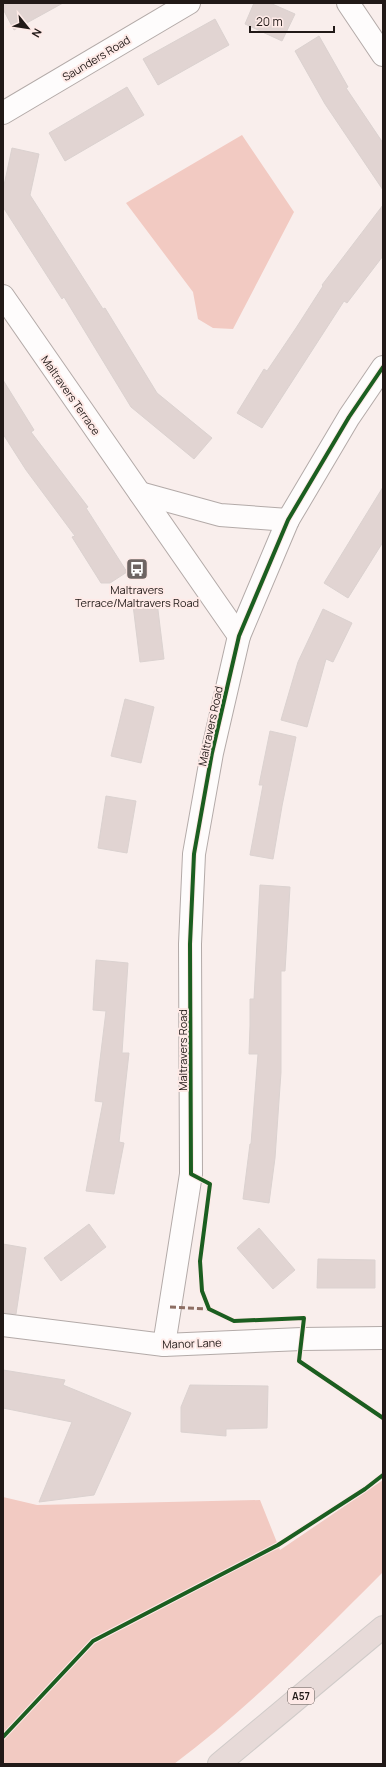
<svg xmlns="http://www.w3.org/2000/svg" width="386" height="1767" font-family="Manrope,sans-serif">
<style>
.green{fill:#f2cac2}
.building{fill:#e1d4d2;stroke:#dbd2d0}
.lines{fill:none;stroke-linecap:round;stroke-linejoin:round}
.minor-casing{stroke:#b3aaa8;stroke-width:24}
.tertiary-casing{stroke:#b3aaa8;stroke-width:24}
.trunk-casing{stroke:#d0cbc9;stroke-width:24}
.minor{stroke:#fefcfc;stroke-width:22}
.tertiary{stroke:#fefcfc;stroke-width:22}
.trunk{stroke:#e7dad8;stroke-width:22}
.quiet{stroke:#8d6e63;stroke-width:3;stroke-dasharray:6 3;stroke-linecap:butt}
.cycleway-casing{stroke:#feeae7;stroke-width:6}
.cycleway{stroke:#1b5e20;stroke-width:4}
.labels{text-anchor:middle;dominant-baseline:central;stroke-width:4;stroke-linejoin:round;paint-order:stroke}
.shield{fill:#feeae7;stroke:#635855;stroke-width:1}
.shield-label{font-size:10px;font-weight:bold;fill:#211917}
.street-label{font-size:11px;fill:#211917;stroke:#feeae7}
.poi-label{font-size:11px;fill:#211917;stroke:#feeae7}
</style>
<rect width="100%" height="100%" fill="#f9eeec"/>
<g class="green">
<path d="M242 135 294 212 233 329 213 328 198 319 193 292 126 203Z"/>
<path d="M383 1480V1572C316 1639 249 1708 174 1764H3V1497L37 1505 260 1500 280 1550Z"/>
</g>
<g class="building">
<path d="M3 3H63L14 30 3 9Z"/>
<path d="M254 3H270L295 14 282 41 245 24Z"/>
<path d="M215 19 229 45 158 85 143 59Z"/>
<path d="M319 36 348 87 346 88 383 143V190L325 104 295 51Z"/>
<path d="M127 87 144 115 65 161 49 133Z"/>
<path d="M12 148 39 154 30 195 103 309 105 308 157 393 212 438 194 459 131 407 64 297 62 299 3 207V190Z"/>
<path d="M383 205V256L347 303 344 301 262 428 237 413 264 369 267 371 296 328 323 286 322 285Z"/>
<path d="M3 380 34 430 31 432 88 507 86 508 127 572 110 583H101L72 537 75 536 26 470 3 434Z"/>
<path d="M383 487V542L348 598 324 583Z"/>
<path d="M157 602 164 659 140 662 133 605Z"/>
<path d="M323 609 352 623 333 662 326 659 307 727 281 720 298 662Z"/>
<path d="M125 699 154 707 141 763 111 756Z"/>
<path d="M270 731 296 737 282 806 273 859 250 855 263 785H259Z"/>
<path d="M106 796 136 801 127 853 98 848Z"/>
<path d="M260 885 290 887 285 971H281V1072L275 1158 269 1203 243 1199 250 1144H251L258 1054H249L250 1026V999H254Z"/>
<path d="M96 960 128 963 122 1053H129L119 1142 124 1143 114 1194 86 1191 103 1102 95 1101 106 1011 93 1010Z"/>
<path d="M89 1224 106 1247 61 1281 44 1258Z"/>
<path d="M259 1228 295 1270 273 1289 237 1248Z"/>
<path d="M3 1244 26 1248 16 1314 3 1313Z"/>
<path d="M318 1259 375 1260V1288H317Z"/>
<path d="M3 1370 65 1380 63 1385 131 1413 94 1495 39 1502 72 1422 3 1408Z"/>
<path d="M190 1385 268 1386 267 1428 226 1429V1436L181 1432V1407Z"/>
</g>
<g class="lines">
<g class="minor-casing">
<g id="minor">
<path d="M348 3 383 55"/>
<path d="M3 113 189 3"/>
<path d="M3 296 239 636"/>
<path d="M140 493 220 515 288 520"/>
<path d="M164 1345 191 1174 190 944 194 854 212 753 239 636 288 520 349 417 383 367"/>
</g>
</g>
<g class="tertiary-casing">
<path id="tertiary" d="M3 1325 164 1345 302 1339 383 1338"/>
</g>
<g class="trunk-casing">
<path id="trunk" d="M219 1764 383 1627"/>
</g>
<use href="#minor" class="minor"/>
<use href="#tertiary" class="tertiary"/>
<use href="#trunk" class="trunk"/>
<path class="quiet" d="M170 1307 209 1309"/>
<g class="cycleway-casing">
<g id="cycleway">
<path d="M383 367 349 417 288 520 239 636 212 753 194 854 190 944 191 1174 210 1184 200 1261 202 1291 209 1309 234 1321 304 1318 299 1361 383 1418"/>
<path d="M3 1737 93 1641 278 1545 365 1489 383 1475"/>
</g>
</g>
<use href="#cycleway" class="cycleway"/>
</g>
<defs>
<g id="bus-square" transform="scale(1.15)"><rect x="-9" y="-9" width="18" height="18" rx="4" fill="#6d6462" stroke="#feeae7"/><path d="M-5-6H5V4H4V6H2V4H-2V6H-4V4H-5ZM-3.5-4V0h7V-4ZM-3.5 1.2v1.5H-2V1.2ZM2 1.2v1.5H3.5V1.2Z" fill="#fff"/></g>
</defs>
<g fill-rule="evenodd">
<use href="#bus-square" x="137" y="569"/>
</g>
<g class="labels">
<rect class="shield" x="288" y="1688" width="26" height="16" rx="3"/>
<g class="shield-label">
<text x="301" y="1696">A57</text>
</g>
<g class="street-label">
<text transform="translate(96 58) rotate(-31)">Saunders Road</text>
<text transform="translate(71 395) rotate(55)">Maltravers Terrace</text>
<text transform="translate(210 726) rotate(-78)">Maltravers Road</text>
<text transform="translate(182 1050) rotate(-90)">Maltravers Road</text>
<text transform="translate(192 1343) rotate(-2)">Manor Lane</text>
</g>
<g class="poi-label">
<text x="137" y="589">Maltravers<tspan x="137" dy="13">Terrace/Maltravers Road</tspan></text>
</g>
</g>
<rect width="386" height="1767" fill="none" stroke="#211917" stroke-width="8"/>
<g transform="translate(28 28) rotate(120)" stroke="#feeae7" stroke-width="3" paint-order="stroke">
<path d="M0-3L7 15L0 10L-7 15Z" fill="#211917"/>
<text y="-6" font-size="11" font-weight="bold" text-anchor="middle" fill="#211917">N</text>
</g>
<path d="M250 26v6h84v-6" fill="none" stroke="#211917" stroke-width="2"/>
<text x="256" y="26" font-size="12" fill="#211917" stroke="#feeae7" stroke-width="3" paint-order="stroke">20 m</text>
</svg>
